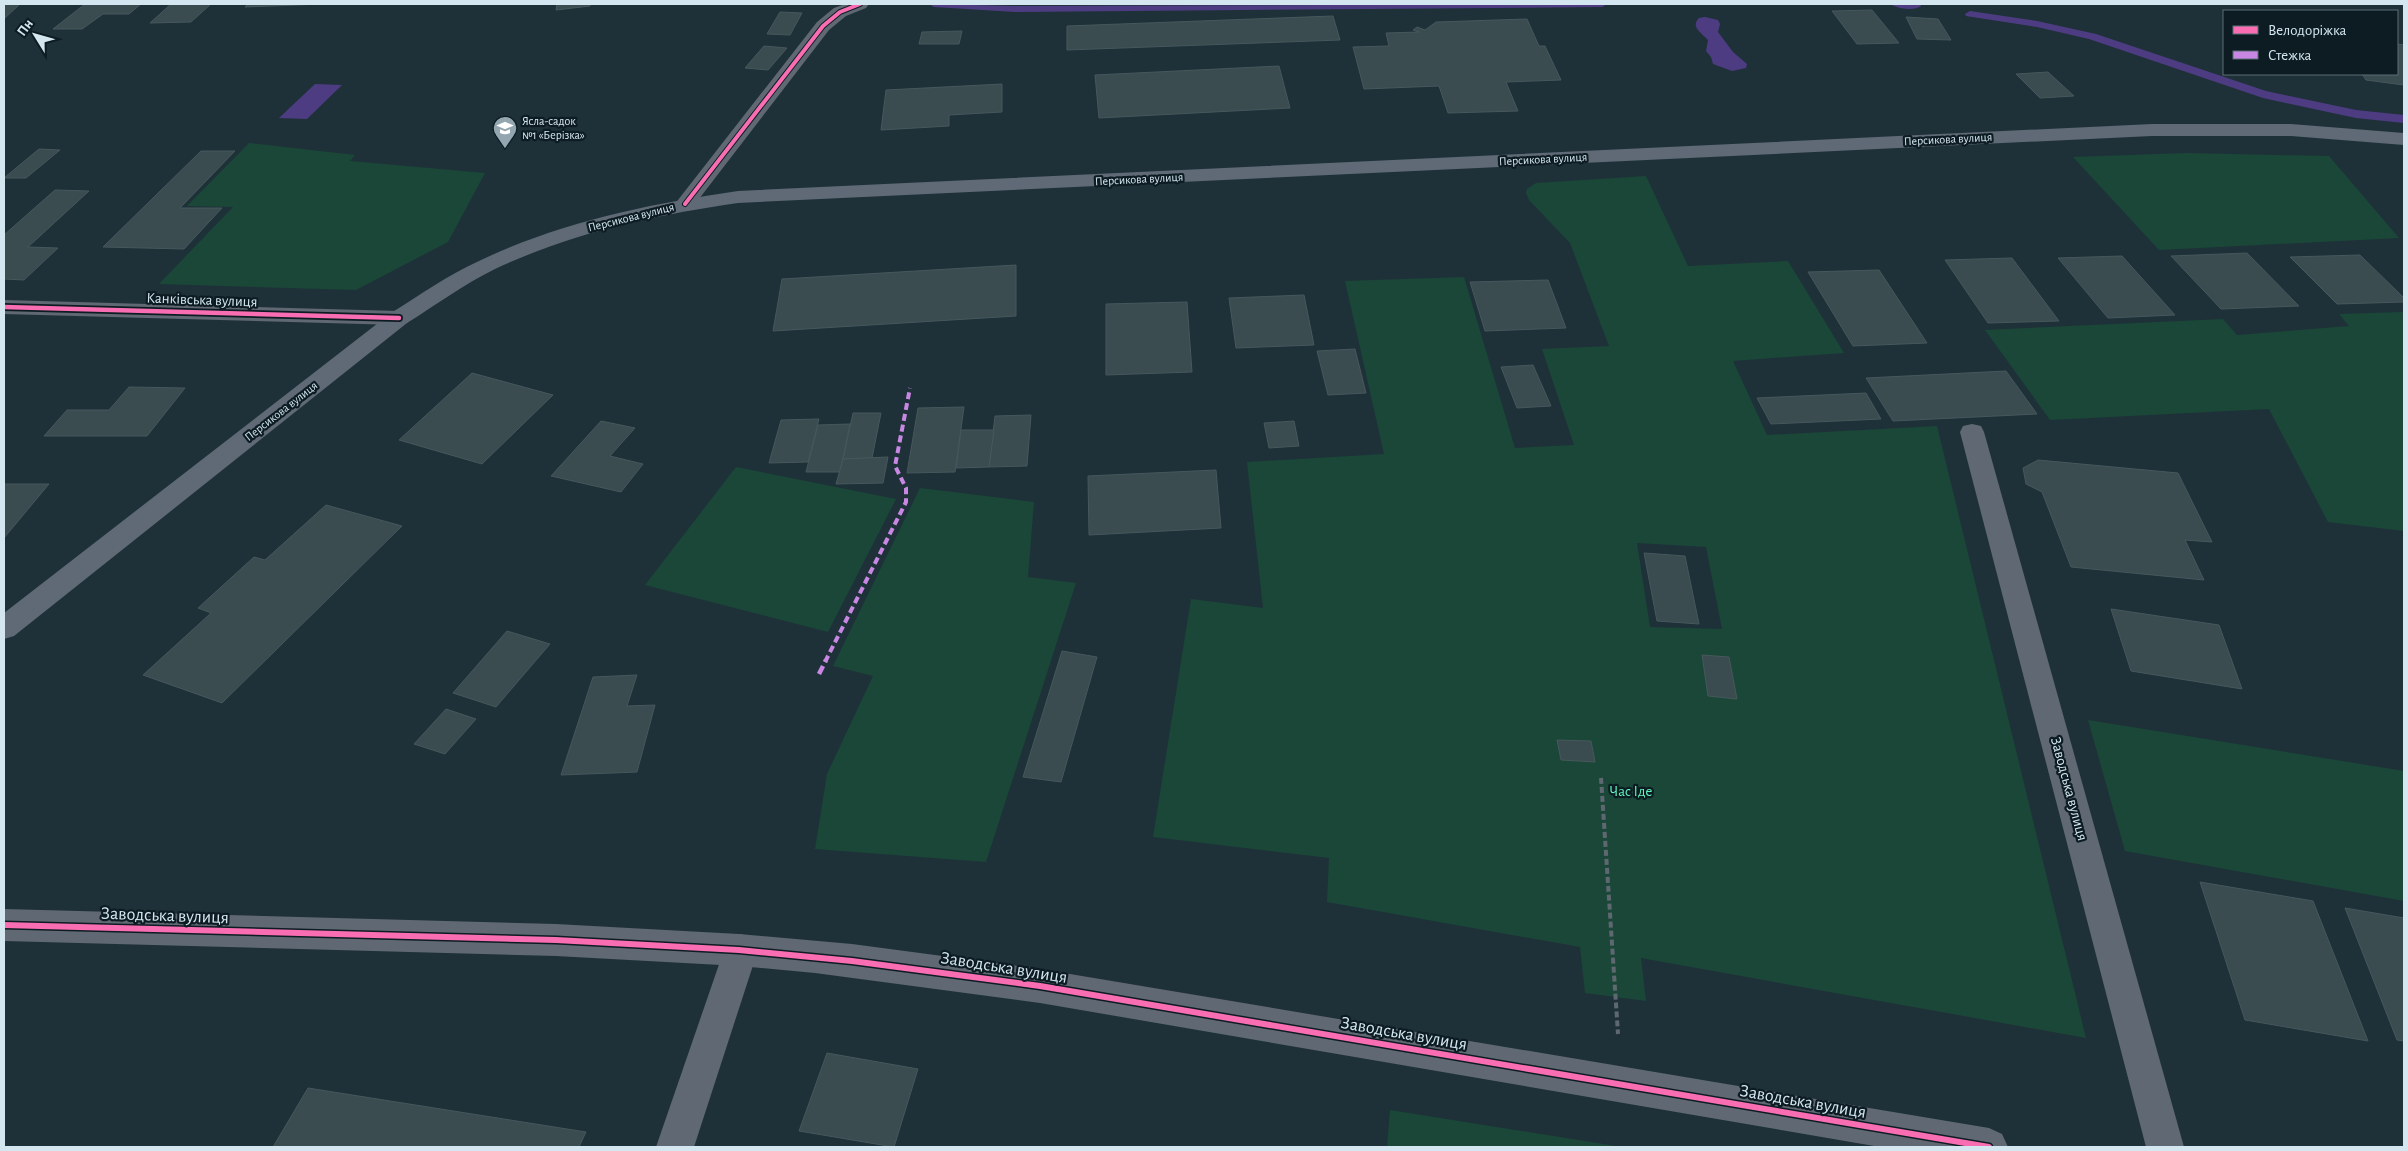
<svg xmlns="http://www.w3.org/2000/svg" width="2408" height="1151" font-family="'Alegreya Sans',sans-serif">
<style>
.green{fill:#1b4738;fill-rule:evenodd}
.water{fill:#4e3c82}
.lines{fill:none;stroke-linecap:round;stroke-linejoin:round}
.stream{fill:#4e3c82;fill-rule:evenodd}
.building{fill:#3b4c50;stroke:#46585b}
.path{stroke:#5e6871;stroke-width:4;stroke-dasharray:6 3;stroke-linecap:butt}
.service{fill:#606873;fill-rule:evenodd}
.minor{fill:#606873;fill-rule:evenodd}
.secondary{fill:#5f6a76;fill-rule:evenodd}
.quiet-far1{stroke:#c787e3;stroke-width:4;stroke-dasharray:7 4;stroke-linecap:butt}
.quiet{stroke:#c787e3;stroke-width:4.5;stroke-dasharray:9 4.5;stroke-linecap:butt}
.cycleway-far2-casing{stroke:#0d1c22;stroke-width:6}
.cycleway-far1-casing{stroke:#0d1c22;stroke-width:8}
.cycleway-casing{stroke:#0d1c22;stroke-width:9}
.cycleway-far2{stroke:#f96db3;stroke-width:4}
.cycleway-far1{stroke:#f96db3;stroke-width:4.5}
.cycleway{stroke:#f96db3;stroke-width:6}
.labels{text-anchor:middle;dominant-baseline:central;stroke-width:4.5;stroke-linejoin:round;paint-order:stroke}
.far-poi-label{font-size:12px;fill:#d4e7f1;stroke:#0d1c22;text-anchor:start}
.far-street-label{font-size:12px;fill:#d4e7f1;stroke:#0d1c22}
.street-label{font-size:15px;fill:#d4e7f1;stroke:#0d1c22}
.park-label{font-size:15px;fill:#5ef5bc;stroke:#0d1c22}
.near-street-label{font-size:18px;fill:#d4e7f1;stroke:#0d1c22}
</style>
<rect width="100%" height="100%" fill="#1e3139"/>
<g class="green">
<path d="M249 143 355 155 350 161 485 173 448 242 356 290 159 284 233 207 187 206Z"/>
<path d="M2186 153 2329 156 2399 238 2159 250 2073 157Z"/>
<path d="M1646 176 1688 266 1788 261 1844 353 1733 361 1767 435 1937 426 2086 1038 1641 958 1646 1001 1585 993 1580 947 1327 902 1329 858 1153 837 1191 599 1263 608 1247 462 1384 454 1345 281 1464 277 1515 448 1574 445 1542 349 1609 346 1570 243 1529 200 1526 193 1527 189 1536 183ZM1637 543 1706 547 1722 629 1650 627Z"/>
<path d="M2404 312V531L2328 522 2269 409 2050 420 1985 330 2223 319 2237 335 2349 326 2339 314Z"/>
<path d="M736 467 896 499 828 632 645 585Z"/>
<path d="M920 488 1034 502 1028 577 1076 583 986 862 815 849 827 774 873 676 833 666Z"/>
<path d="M2088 720 2404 771V901L2125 851Z"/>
<path d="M1390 1110 1622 1147H1387Z"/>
</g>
<g class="water">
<path d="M1705 17 1718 20 1720 24 1718 32 1733 52 1747 64 1746 68 1732 71 1713 64 1711 57 1706 51 1708 40C1702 33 1690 27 1699 18Z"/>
<path d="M315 84 342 85 307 119 279 118Z"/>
</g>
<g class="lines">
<g class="stream">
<path d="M929 4 1015 6 1607 4 1602 7 1015 12 934 7Z"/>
<path d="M1891 4H1920L1921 6C1915 11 1896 9 1891 4Z"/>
<path d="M1970 11 2037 21 2096 34 2266 91 2356 110 2404 115V123L2356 118 2263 98 2089 39 2037 27 1966 16 1965 14Z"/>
</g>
</g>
<g class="building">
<path d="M4 4H20L4 19Z"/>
<path d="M85 4H141L129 14H103L82 29H53Z"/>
<path d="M171 4H211L191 22 150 23Z"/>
<path d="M248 4H322L245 7Z"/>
<path d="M557 4H590V6L556 10Z"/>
<path d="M1872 10 1899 43 1857 44 1832 11Z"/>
<path d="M780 12 802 13 790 35 767 34Z"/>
<path d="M1333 16 1340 40 1067 50V26Z"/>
<path d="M1906 17 1938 19 1951 40 1917 39Z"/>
<path d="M1527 19 1539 46H1545L1561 80 1506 82 1518 111 1448 113 1439 86 1364 89 1353 47 1389 46 1386 33 1419 32 1413 30 1417 27 1425 30 1436 22Z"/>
<path d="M962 31 959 44H919L922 32Z"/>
<path d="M2397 44 2404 45V85L2366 80 2362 74H2397Z"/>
<path d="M764 46 787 48 768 70 745 68Z"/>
<path d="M1279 66 1290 108 1099 118 1095 75Z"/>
<path d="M2048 72 2074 96 2040 98 2016 74Z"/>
<path d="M1002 84V112L949 115V126L881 130 886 90Z"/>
<path d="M39 149 60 150 26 178H4Z"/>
<path d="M201 151H235L180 208H222L184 249 103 247Z"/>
<path d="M55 190 89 191 28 247 58 248 24 280 4 279V235Z"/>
<path d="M2247 253 2299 306 2221 309 2171 256Z"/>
<path d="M2360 255 2404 298V302L2337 304 2290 257Z"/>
<path d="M2122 256 2175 315 2108 318 2058 258Z"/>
<path d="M2012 258 2059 321 1988 323 1945 260Z"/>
<path d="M1016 265V316L773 331 782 279Z"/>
<path d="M1879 270 1927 343 1853 346 1808 272Z"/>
<path d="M1548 280 1566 328 1485 331 1470 282Z"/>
<path d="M1304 295 1314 345 1236 348 1229 298Z"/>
<path d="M1187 302 1192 372 1106 375V304Z"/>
<path d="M1355 349 1366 393 1328 395 1317 351Z"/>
<path d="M1533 365 1551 406 1517 408 1501 367Z"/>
<path d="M2006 371 2037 414 1893 421 1866 378Z"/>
<path d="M472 373 553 395 482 464 399 440Z"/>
<path d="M129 387 185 388 147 436H44L67 410H109Z"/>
<path d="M1866 393 1881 419 1771 424 1757 398Z"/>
<path d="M964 407 955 472 907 473 918 408Z"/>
<path d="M853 413H881L872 458 843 459Z"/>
<path d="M1031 415 1027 466 989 467 995 416Z"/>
<path d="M819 419 808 462 769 463 781 420Z"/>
<path d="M601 421 635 428 610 456 643 464 621 492 551 476Z"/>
<path d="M1294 421 1299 446 1269 448 1264 423Z"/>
<path d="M850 424 840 472H806L818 425Z"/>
<path d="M961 430H994L989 467 956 468Z"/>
<path d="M888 457 883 483 836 484 843 459Z"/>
<path d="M2038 460 2178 473 2212 542 2185 540 2204 580 2071 567 2042 492 2026 484 2023 468Z"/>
<path d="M1216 470 1221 528 1089 535 1088 476Z"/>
<path d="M4 484H49L4 538Z"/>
<path d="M326 505 402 526 222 703 143 675 211 613 198 608 254 557 265 560Z"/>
<path d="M1644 553 1685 556 1699 624 1657 621Z"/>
<path d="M2111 609 2219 625 2242 689 2131 671Z"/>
<path d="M507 631 550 644 496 707 453 693Z"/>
<path d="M1062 651 1097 657 1061 782 1023 777Z"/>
<path d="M1702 655 1729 657 1737 699 1708 696Z"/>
<path d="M637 675 627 706 655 705 637 772 561 775 593 677Z"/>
<path d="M446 709 476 719 445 754 414 744Z"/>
<path d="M1557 740 1591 741 1595 762 1561 760Z"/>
<path d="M2200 882 2313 901 2368 1041 2245 1020Z"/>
<path d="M2345 908 2404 918V1041L2397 1040Z"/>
<path d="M827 1053 918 1069 894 1147 799 1131Z"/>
<path d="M308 1088 586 1132 579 1147H273Z"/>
</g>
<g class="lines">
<path class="path" d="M1601 778 1618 1034"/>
<g class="service">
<path d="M1972 424 1981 426 1984 432 2184 1147H2146L1960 432 1963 426Z"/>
<path d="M741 934 753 939 758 950 694 1147H656L724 950 729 939Z"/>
</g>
<g class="minor">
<path d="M845 4H869L866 8 846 16 829 30 692 208 685 210 678 208 675 204 678 200 817 22 834 8Z"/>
<path d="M4 300 399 311 407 313 410 318 407 323 399 325 4 314Z"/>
<path d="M4 909 556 924 739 934 852 944 1040 969 1989 1128 2002 1134 2008 1147H1880L1040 1003 815 973 739 966 556 956 4 941Z"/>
</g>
<path class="secondary" d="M2152 124H2291L2404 133V145L2291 136H2152L738 203C654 215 572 233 495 269 464 284 436 305 407 323L14 636 4 639V613L391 313C420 295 448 275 479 261 560 222 649 204 738 191Z"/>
<path class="quiet-far1" d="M825 662 906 502V488L895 466 910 388"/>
<path class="quiet" d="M819 674 826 660"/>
<g class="cycleway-far2-casing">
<path id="cycleway-far2" d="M685 204 823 26 840 12 860 4"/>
</g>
<g class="cycleway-far1-casing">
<path id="cycleway-far1" d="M4 307 399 318"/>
</g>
<g class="cycleway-casing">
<path id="cycleway" d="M4 925 556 940 739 950 852 961 1040 986 1989 1147"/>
</g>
<use href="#cycleway-far2" class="cycleway-far2"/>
<use href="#cycleway-far1" class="cycleway-far1"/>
<use href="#cycleway" class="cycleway"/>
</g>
<defs>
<g id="school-pin" transform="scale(1.25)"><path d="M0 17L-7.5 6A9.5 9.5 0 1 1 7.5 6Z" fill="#94a7b1" stroke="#0d1c22"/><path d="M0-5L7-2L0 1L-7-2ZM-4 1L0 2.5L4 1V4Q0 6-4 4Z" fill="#fff"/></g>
</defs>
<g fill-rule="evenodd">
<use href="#school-pin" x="505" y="128"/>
</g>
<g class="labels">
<g class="far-poi-label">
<text x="522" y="121">Ясла-садок<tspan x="522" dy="14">№1 «Берізка»</tspan></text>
</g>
<g class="far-street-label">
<text transform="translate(1948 139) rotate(-3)">Персикова вулиця</text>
<text transform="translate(1543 159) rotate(-3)">Персикова вулиця</text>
<text transform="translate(1139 179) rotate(-3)">Персикова вулиця</text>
<text transform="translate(631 217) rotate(-14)">Персикова вулиця</text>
<text transform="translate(281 411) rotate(-38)">Персикова вулиця</text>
</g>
<g class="street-label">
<text transform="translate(202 300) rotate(2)">Канківська вулиця</text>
<text transform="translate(2069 789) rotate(75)">Заводська вулиця</text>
</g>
<g class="park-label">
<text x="1631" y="791">Час Іде</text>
</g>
<g class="near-street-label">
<text transform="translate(165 916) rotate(2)">Заводська вулиця</text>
<text transform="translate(1004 968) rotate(9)">Заводська вулиця</text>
<text transform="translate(1404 1034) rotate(10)">Заводська вулиця</text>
<text transform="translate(1803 1102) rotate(10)">Заводська вулиця</text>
</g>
</g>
<rect width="2408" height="1151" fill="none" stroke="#d4e7f1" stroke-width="10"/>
<rect x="2223" y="10" width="175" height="65" fill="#0d1c22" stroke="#5d6d75"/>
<rect x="2233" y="26" width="25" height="8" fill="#f96db3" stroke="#5d6d75"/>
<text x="2268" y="35" font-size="15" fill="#d4e7f1">Велодоріжка</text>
<rect x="2233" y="51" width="25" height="8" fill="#c787e3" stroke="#5d6d75"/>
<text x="2268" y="60" font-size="15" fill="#d4e7f1">Стежка</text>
<g transform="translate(35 35) rotate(307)" stroke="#0d1c22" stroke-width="4" paint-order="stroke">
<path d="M0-4L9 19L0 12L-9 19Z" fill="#d4e7f1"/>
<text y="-8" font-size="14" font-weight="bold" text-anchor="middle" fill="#d4e7f1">Пн</text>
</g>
</svg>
